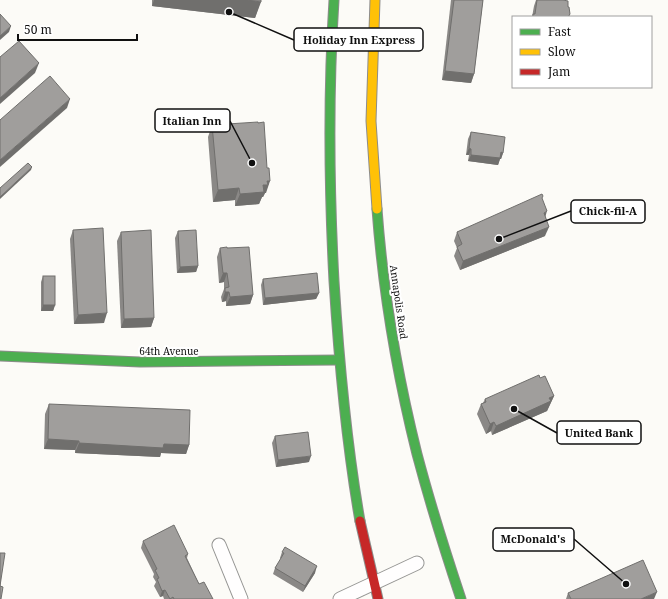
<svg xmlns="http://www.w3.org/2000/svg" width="668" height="599" font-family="'Noto Serif',serif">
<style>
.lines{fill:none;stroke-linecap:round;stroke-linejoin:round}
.street-casing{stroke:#969694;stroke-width:15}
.fast-casing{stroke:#8d8c8b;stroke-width:11}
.slow-casing{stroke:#8d8c8b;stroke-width:11}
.jam-casing{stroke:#8d8c8b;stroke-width:11}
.street{stroke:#fffefe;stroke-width:13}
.fast{stroke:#4caf50;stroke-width:9}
.slow{stroke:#ffc107;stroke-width:9}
.jam{stroke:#c62828;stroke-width:9}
.wall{fill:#8a8886}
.shaded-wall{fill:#706f6d}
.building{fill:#a09e9c;stroke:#706f6d}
.labels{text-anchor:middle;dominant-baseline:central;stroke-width:4;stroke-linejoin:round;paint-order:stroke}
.street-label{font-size:10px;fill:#101010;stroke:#fff}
.leader{fill:none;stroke:#101010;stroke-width:1.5}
.callout-dot{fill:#101010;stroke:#fff;stroke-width:1.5}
.callout{fill:#fff;stroke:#101010;stroke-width:1.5}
.callout-label{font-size:11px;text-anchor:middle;font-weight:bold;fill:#101010}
</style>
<rect width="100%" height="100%" fill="#fcfbf7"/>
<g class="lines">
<g class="street-casing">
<g id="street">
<path d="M219 545 241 599"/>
<path d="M340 599 417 563"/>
</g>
</g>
<g class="fast-casing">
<g id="fast">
<path d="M334 0C328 94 329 187 334 281 339 361 346 441 360 521"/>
<path d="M377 209C383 291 397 374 417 454 430 503 445 551 461 599"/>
<path d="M0 356 140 362 339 360"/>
</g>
</g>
<g class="slow-casing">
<path id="slow" d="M375 0 371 121 377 209"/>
</g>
<g class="jam-casing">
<path id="jam" d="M360 521 378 599"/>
</g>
<use href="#street" class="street"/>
<use href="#fast" class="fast"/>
<use href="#slow" class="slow"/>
<use href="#jam" class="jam"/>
</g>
<g class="wall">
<path d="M152 0H261L255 18 152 6Z"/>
<path d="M451 0H483L474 74 471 83 442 80Z"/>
<path d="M536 0H563L568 7 570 14 569 17H532L534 6Z"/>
<path d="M258 123 266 193H265L263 197H262L259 204 235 206V200L213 202 208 137 212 125Z"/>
<path d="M471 132 503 153 501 159H500L498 165 468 161 469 155H466L468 139Z"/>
<path d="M542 199 545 217V236L460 270 454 256 457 248 454 241 457 232Z"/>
<path d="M73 230 104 323 74 324 70 239Z"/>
<path d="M178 231 198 266 196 272 177 273 175 238Z"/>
<path d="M121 232 154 318 151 327 121 328 117 241Z"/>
<path d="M220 248H227L253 295 250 304 226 306V301L222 302 221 297 224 289V282L219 283 217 257Z"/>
<path d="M43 276 55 305 53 311H41V282Z"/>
<path d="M263 279 319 293 316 299 263 305 261 285Z"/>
<path d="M540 378 554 396 547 411 492 435 491 431 486 434 477 414 481 404 483 403 485 399Z"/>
<path d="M49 404 189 445 186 454 161 453 160 457 75 453V450L44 449 45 414Z"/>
<path d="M275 436 309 462 276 467 272 443Z"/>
<path d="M143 541 188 554 187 558 199 584 213 599H164L163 596 160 597 154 586 156 582 153 577 154 574 141 548Z"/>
<path d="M282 552 315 573 303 592 273 574 275 568 281 559 280 558Z"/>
<path d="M568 593 654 599H566Z"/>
</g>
<g class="shaded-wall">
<path d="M154 0H247L261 2 255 18 152 6Z"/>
<path d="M11 26 9 32 0 40V36Z"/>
<path d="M39 63 35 73 0 104V98Z"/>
<path d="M445 71 474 74 471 83 442 80Z"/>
<path d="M70 99 67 108 0 167V160Z"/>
<path d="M469 148 471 149 469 155H466Z"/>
<path d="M501 152 503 153 501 159H500L498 165 468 161 471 155Z"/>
<path d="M32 167 31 170 0 199V197Z"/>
<path d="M267 181H270L266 193H265L263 197H262L259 204 235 206 240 194 263 185Z"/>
<path d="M239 188 235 200 213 202 218 190Z"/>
<path d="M547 211 544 221V213Z"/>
<path d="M549 227 545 236 460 270 463 261Z"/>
<path d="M198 266 196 272 177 273 180 267Z"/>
<path d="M223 273H227L224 282 219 283Z"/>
<path d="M225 292H229L226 301 222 302Z"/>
<path d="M319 293 316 299 263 305 265 298Z"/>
<path d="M253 295 250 304 226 306 230 297Z"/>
<path d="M43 305H55L53 311H41Z"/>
<path d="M107 313 104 323 74 324 78 315Z"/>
<path d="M154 318 151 327 121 328 124 319Z"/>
<path d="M554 396 547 411 492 435 496 426Z"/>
<path d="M494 422 491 431 486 434 490 424Z"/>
<path d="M48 439 79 441 75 450 44 449Z"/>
<path d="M79 443 164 444 189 445 186 454 161 453 160 457 75 453Z"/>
<path d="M311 456 309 462 276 467 278 460Z"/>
<path d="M317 566 315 573 303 592 305 586Z"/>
<path d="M165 590 163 596 160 597 162 591Z"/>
<path d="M657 592 654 599H641Z"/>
</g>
<g class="building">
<path d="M247 0H261V2Z"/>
<path d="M454 0H483L474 74 445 71Z"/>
<path d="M537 0H563L568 1V7H569L570 14 568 17H533V14H535Z"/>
<path d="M0 14 11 26 0 36Z"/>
<path d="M19 41 39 63 0 98V57Z"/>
<path d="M50 76 70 99 0 160V120Z"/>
<path d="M258 122V123L264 122 267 168H269L270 181H267L268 185H263L264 192 240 194 239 188 218 190 212 125Z"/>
<path d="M471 132 505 137 503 153 501 152 500 158 471 155V149L469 148Z"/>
<path d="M28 163 32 167 0 197V188Z"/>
<path d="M542 194 543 196 542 198 547 211 544 213 549 227 463 261 457 247 462 244 457 232Z"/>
<path d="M103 228 107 313 78 315 73 230Z"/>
<path d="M151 230 154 318 124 319 121 232Z"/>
<path d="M196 230 198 266 180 267 178 231Z"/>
<path d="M227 247V248L249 247 253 295 230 297 229 292H225V288L229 287 227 273H223L220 248Z"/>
<path d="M317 273 319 293 265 298 263 279Z"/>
<rect x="43" y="276" width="12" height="29"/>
<path d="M539 375 540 378 545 376 554 396 549 398 551 401 496 426 494 422 490 424 481 404 486 402 485 399Z"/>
<path d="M49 404 190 410 189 445 164 444 163 448 79 443V441L48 439Z"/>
<path d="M308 432 311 456 278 460 275 436Z"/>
<path d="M174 525 188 554 185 556 199 584 204 582 213 599H174L173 597 170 599 165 590 162 591 157 579 159 578 155 570 157 569 143 541Z"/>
<path d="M285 547 317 566 305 586 275 568 284 553 282 552Z"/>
<path d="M0 553H5L0 586Z"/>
<path d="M643 560 657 592 641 599H571L568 593Z"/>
<path d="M0 586 3 587 1 599H0Z"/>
</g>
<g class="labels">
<g class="street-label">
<text transform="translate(399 302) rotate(82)">Annapolis Road</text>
<text x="169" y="351">64th Avenue</text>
</g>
</g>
<path class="leader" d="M229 12L294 40M252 163L230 121M499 239L571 211M514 409L557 433M626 584L574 539"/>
<g class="callout-dot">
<circle cx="229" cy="12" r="4"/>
<circle cx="252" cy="163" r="4"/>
<circle cx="499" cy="239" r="4"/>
<circle cx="514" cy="409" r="4"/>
<circle cx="626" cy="584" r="4"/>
</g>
<g class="callout">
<rect x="294" y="28" width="129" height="23" rx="4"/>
<rect x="155" y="109" width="75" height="23" rx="4"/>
<rect x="571" y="200" width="74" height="23" rx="4"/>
<rect x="557" y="421" width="84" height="23" rx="4"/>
<rect x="493" y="528" width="81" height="23" rx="4"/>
</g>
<g class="callout-label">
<text x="359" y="44">Holiday Inn Express</text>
<text x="192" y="125">Italian Inn</text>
<text x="608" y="215">Chick-fil-A</text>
<text x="599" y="437">United Bank</text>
<text x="533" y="543">McDonald's</text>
</g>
<rect x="512" y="16" width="140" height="72" fill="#ffffff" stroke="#9f9f9f"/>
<rect x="520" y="29" width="20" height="6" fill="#4caf50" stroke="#9f9f9f"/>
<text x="548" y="36" font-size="12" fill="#101010">Fast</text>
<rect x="520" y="49" width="20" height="6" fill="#ffc107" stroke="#9f9f9f"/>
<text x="548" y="56" font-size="12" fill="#101010">Slow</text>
<rect x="520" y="69" width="20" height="6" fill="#c62828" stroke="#9f9f9f"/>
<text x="548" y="76" font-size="12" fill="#101010">Jam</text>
<path d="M18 34v6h119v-6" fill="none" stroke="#101010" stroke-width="2"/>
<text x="24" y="34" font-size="12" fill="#101010" stroke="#ffffff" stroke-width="3" paint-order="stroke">50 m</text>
</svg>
